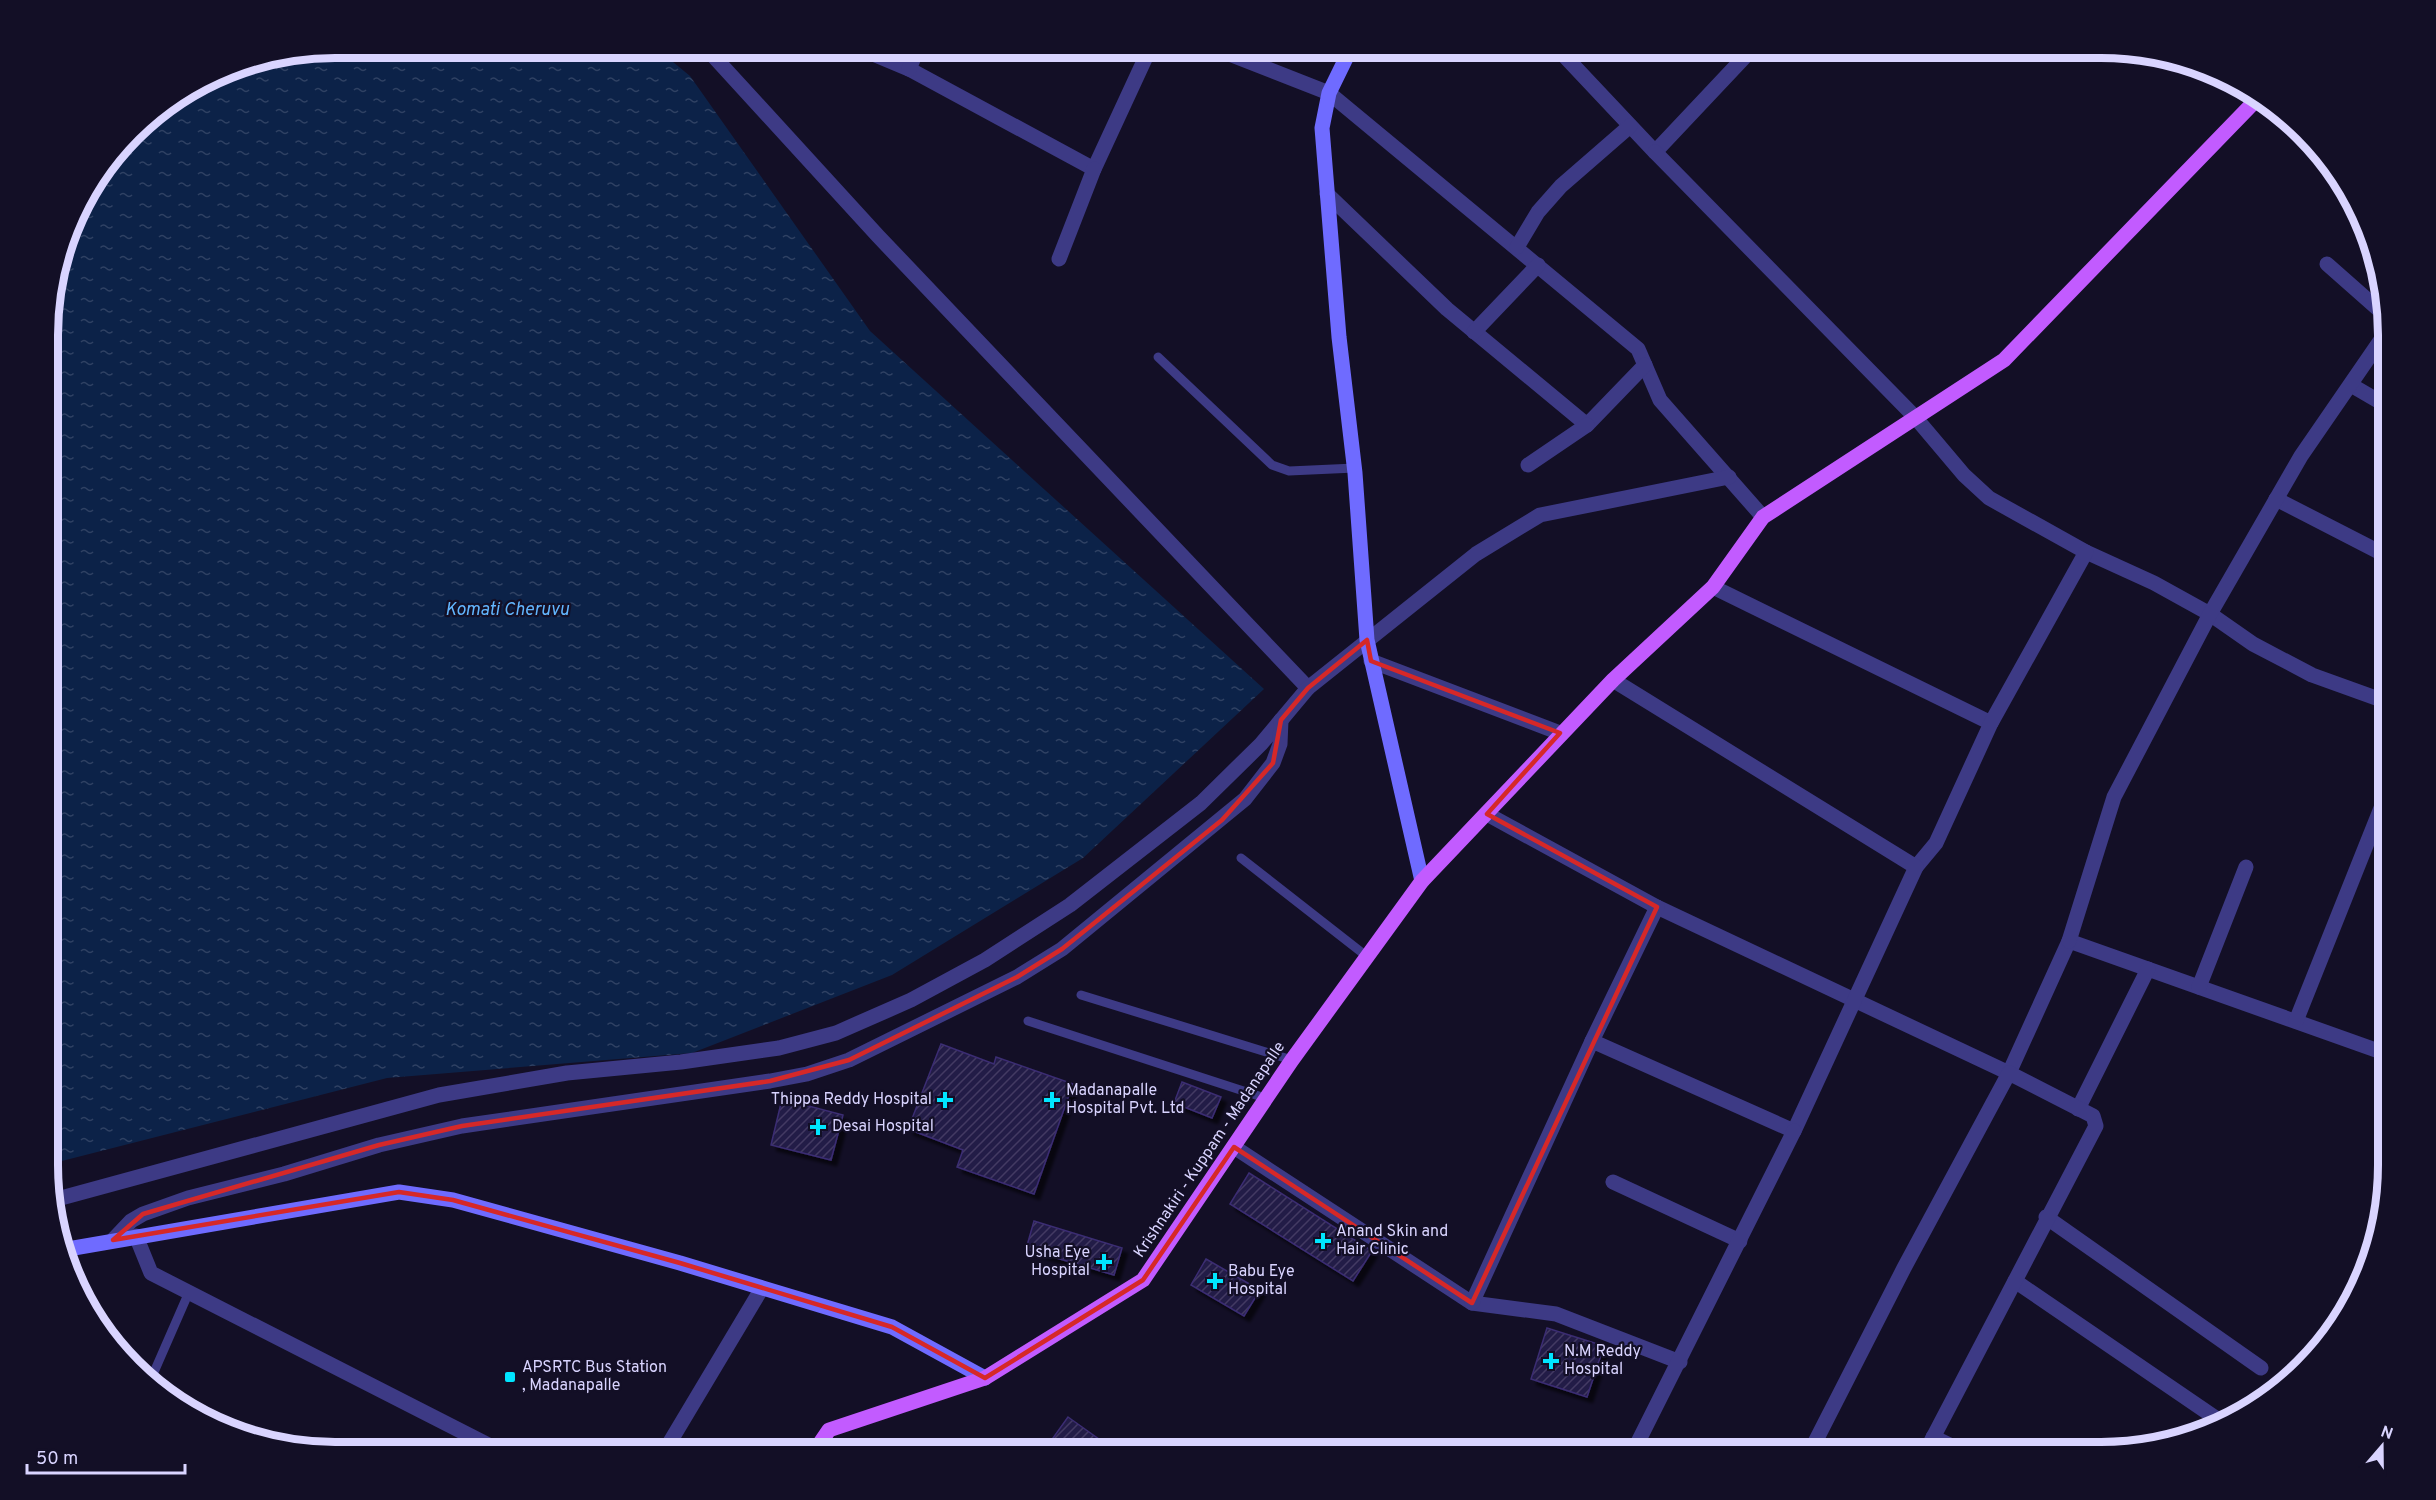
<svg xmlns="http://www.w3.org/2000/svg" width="2436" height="1500" font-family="Overpass,sans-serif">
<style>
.water{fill:url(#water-ripples)}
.building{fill:url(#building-hatch);stroke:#3b2d73;stroke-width:1.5;filter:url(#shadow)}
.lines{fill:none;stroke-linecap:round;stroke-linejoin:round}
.lane{stroke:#3d3a85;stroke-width:9}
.street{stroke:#3d3a85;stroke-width:15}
.secondary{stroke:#6f6bff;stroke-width:15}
.primary{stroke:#c25bff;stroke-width:15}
.marked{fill:none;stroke:#d62828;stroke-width:4.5;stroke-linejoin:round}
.poi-dot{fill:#00e5ff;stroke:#130f26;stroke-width:2}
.labels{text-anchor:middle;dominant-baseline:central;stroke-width:4.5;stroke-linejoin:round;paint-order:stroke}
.poi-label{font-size:16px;fill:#d9d4ff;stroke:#130f26;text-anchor:start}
.street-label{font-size:16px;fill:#d9d4ff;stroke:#130f26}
.water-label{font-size:18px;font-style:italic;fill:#62b6ff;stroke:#130f26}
.rim{fill:none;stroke:#d9d4ff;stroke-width:8}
</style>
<defs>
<pattern id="water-ripples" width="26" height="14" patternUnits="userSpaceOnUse" patternTransform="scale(1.5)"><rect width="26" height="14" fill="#0c2248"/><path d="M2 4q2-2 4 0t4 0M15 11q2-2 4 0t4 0" fill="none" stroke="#2f4163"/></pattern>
<pattern id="building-hatch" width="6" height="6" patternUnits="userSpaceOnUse" patternTransform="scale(1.5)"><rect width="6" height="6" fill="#241b47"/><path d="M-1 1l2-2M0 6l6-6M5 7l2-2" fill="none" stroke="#433b63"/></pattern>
<filter id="shadow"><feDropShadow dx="5.5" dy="5.5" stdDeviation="1.5" flood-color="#0009"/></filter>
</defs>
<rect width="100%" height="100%" fill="#130f26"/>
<path class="water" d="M335 48H656L690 76 870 331 1264 689 1083 858 892 975 692 1053 387 1078 50 1164V298L78 208 146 119 226 70Z"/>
<g class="building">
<path d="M941 1044 994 1064 996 1057 1073 1084 1034 1194 957 1167 963 1150 908 1129Z"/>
<path d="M1182 1082 1221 1097 1212 1118 1174 1103Z"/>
<path d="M782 1099 843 1115 831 1160 771 1145Z"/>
<path d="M1249 1173 1372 1251 1353 1281 1230 1204Z"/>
<path d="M1034 1221 1122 1248 1114 1275 1026 1249Z"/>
<path d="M1206 1259 1260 1290 1244 1316 1191 1285Z"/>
<path d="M1547 1328 1604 1346 1587 1397 1531 1379Z"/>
<path d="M1068 1417 1117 1452H1043Z"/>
</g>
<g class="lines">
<g class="lane">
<path d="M1158 357 1272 465 1289 471 1355 468"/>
<path d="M1241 858 1365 955"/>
<path d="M1081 995 1292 1060"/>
<path d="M1028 1021 1265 1098"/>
<path d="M151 1379 189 1292"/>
</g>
<g class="street">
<path d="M706 48 878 236 1308 688"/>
<path d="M859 48 909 69 1094 169 1150 48"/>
<path d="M1214 48 1329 93 1638 349 1660 400 1763 517"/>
<path d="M1557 48 1655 152 1753 48"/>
<path d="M909 69 918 48"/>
<path d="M1655 152 1915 417 1964 475 1989 498 2086 552 2154 583 2210 614 2253 644 2312 675 2387 702"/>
<path d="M1327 194 1447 309 1587 425 1645 365"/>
<path d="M1517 247 1538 212 1561 186 1630 126"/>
<path d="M1059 259 1094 169"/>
<path d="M2327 264 2387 317"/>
<path d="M1474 332 1538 265"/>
<path d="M2351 385 2387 406"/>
<path d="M1528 465 1587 425"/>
<path d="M2276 499 2387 556"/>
<path d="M1713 587 1991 723"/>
<path d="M1371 661 1560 733"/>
<path d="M1487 814 1657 907 2009 1073 2069 941 2387 1054"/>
<path d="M1916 867 1936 843 1991 723 2086 552"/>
<path d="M2069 941 2114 797 2210 614 2301 456 2387 331"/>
<path d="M2199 987 2246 867"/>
<path d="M2296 1021 2387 793"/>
<path d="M1592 1041 1657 907"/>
<path d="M2078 1109 2148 969"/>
<path d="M1234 1147 1472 1303 1556 1314 1680 1362"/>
<path d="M1613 1182 1740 1241"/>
<path d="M50 1201 439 1095 567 1073 681 1062 779 1048 836 1033 911 1000 985 960 1070 905 1201 803 1261 744 1308 688 1476 554 1540 515 1729 477"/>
<path d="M2046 1217 2261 1368"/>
<path d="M136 1236 151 1273 502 1452"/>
<path d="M113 1240 131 1221 143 1214 188 1198 284 1174 379 1145 462 1126 770 1081 807 1074 849 1060 1017 977 1062 949 1245 799 1273 763 1280 744 1281 720"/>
<path d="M2015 1281 2220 1421"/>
<path d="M1472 1303 1592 1041 1794 1131 1916 867 1613 680"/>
<path d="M1933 1437 1962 1451"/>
<path d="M664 1452 762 1288"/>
<path d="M1633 1452 1794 1131"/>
<path d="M1810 1452 1904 1268 2009 1073 2093 1116 2096 1126 1926 1451"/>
</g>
<g class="secondary">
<path d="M1351 48 1329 93 1322 128 1339 337 1355 473 1367 640 1422 881"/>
<path d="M68 1249 399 1192 453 1200 680 1263 892 1327 985 1378"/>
</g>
<path class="primary" d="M814 1452 829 1430 985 1378 1143 1280 1292 1060 1422 881 1613 680 1713 587 1763 517 2004 360 2260 96"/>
</g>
<path class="marked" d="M1367 640 1371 661 1560 733 1487 814 1657 907 1472 1303 1234 1147 1143 1280 985 1378 892 1327 680 1263 453 1200 399 1192 113 1240 143 1214 379 1145 462 1126 770 1081 849 1060 1017 977 1062 949 1222 820 1273 763 1281 720 1308 688Z"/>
<g class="poi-dot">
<path d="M942 1091h6v6h6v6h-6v6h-6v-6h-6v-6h6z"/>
<path d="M1049 1091h6v6h6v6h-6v6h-6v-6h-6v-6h6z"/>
<path d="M815 1118h6v6h6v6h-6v6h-6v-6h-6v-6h6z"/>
<path d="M1320 1232h6v6h6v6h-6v6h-6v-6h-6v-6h6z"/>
<path d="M1101 1253h6v6h6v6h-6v6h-6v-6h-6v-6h6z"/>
<path d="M1212 1272h6v6h6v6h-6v6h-6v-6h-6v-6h6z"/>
<path d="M1548 1352h6v6h6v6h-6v6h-6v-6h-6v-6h6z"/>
<rect x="504" y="1371" width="12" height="12" rx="3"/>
</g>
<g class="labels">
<g class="poi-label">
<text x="1066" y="1091">Madanapalle<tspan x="1066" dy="18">Hospital Pvt. Ltd</tspan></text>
<text x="932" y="1100" text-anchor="end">Thippa Reddy Hospital</text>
<text x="832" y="1127">Desai Hospital</text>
<text x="1336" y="1232">Anand Skin and<tspan x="1336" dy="18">Hair Clinic</tspan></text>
<text x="1090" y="1253" text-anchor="end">Usha Eye<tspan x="1090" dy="18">Hospital</tspan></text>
<text x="1228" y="1272">Babu Eye<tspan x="1228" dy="18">Hospital</tspan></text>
<text x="1564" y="1352">N.M Reddy<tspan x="1564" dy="18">Hospital</tspan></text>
<text x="522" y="1368">APSRTC Bus Station<tspan x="522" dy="18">, Madanapalle</tspan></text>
</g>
<g class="street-label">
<text transform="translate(1210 1150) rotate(-56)">Krishnakiri - Kuppam - Madanapalle</text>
</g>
<g class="water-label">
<text x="507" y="610">Komati Cheruvu</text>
</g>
</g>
<path d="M0 0H2436V1500H0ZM335 58H2101A277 277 0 0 1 2378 335V1165A277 277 0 0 1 2101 1442H335A277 277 0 0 1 58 1165V335A277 277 0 0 1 335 58Z" fill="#130f26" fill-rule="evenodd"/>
<path class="rim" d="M335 58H2101A277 277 0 0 1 2378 335V1165A277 277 0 0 1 2101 1442H335A277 277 0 0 1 58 1165V335A277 277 0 0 1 335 58Z"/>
<g transform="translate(2382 1446) rotate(20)" stroke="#130f26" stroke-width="4.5" paint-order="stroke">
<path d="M0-4.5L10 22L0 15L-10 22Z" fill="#d9d4ff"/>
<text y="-9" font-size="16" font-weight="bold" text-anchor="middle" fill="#d9d4ff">N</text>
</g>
<path d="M27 1464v9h158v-9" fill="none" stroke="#d9d4ff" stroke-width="3"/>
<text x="36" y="1464" font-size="18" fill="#d9d4ff" stroke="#130f26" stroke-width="4.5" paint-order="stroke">50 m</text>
</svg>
